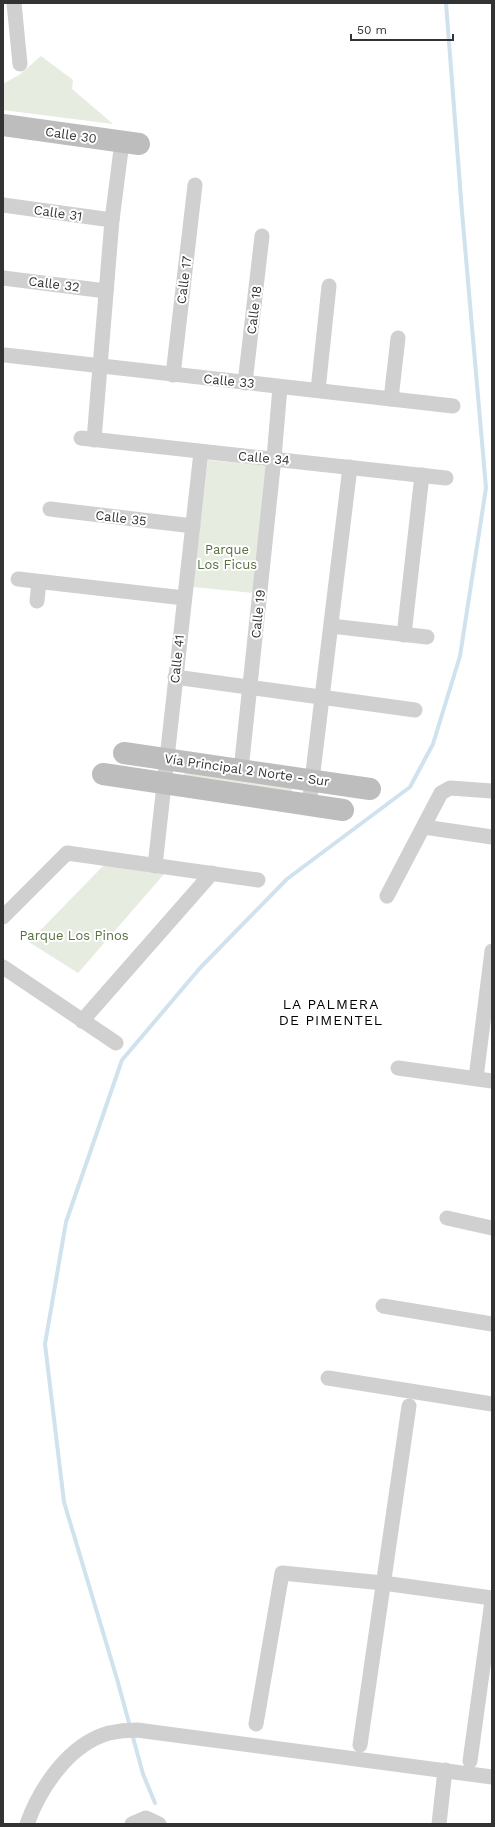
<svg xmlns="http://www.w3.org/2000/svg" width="495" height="1827" font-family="'Work Sans',sans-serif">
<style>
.green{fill:#e6ecdf}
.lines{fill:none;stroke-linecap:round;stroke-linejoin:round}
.stream{stroke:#cfe2ee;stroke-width:4}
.street{stroke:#d0d0d0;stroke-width:15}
.secondary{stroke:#bdbdbd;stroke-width:22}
.labels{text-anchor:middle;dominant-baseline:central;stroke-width:4;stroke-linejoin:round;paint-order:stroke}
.street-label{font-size:13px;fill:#333;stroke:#fff}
.park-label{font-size:13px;fill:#56703f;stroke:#fff}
.neighbourhood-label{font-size:14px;letter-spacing:1px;fill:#000;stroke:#fff}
</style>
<rect width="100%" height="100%" fill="#fff"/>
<g class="green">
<path d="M41 56 73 80 72 89 113 124 3 110V84L19 75Z"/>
<path d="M208 460 268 466 254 593 193 587Z"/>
<path d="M185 771 292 787V792L184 776Z"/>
<path d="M105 864 165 873 78 973 29 942Z"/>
</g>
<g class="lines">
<path class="stream" d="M155 1803 143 1774 117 1679 64 1502 45 1344 66 1222 122 1060 200 968 287 879 410 787 433 744 460 656 486 488 462 212 446 3"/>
<g class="street">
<path d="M14 3 20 64"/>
<path d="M3 205 112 220"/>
<path d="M3 278 106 291"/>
<path d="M5 355 453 406"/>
<path d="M173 375 195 185"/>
<path d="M245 383 262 236"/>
<path d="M318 390 329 286"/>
<path d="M391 399 398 338"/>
<path d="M81 438 446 478"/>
<path d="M94 440 112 220 122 142"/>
<path d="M50 509 193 526"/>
<path d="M18 579 184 598"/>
<path d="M37 601 39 582"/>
<path d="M331 626 427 637"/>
<path d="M404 635 422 475"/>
<path d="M175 677 415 710"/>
<path d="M241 770 274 458 280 387"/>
<path d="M309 805 350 467"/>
<path d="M424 827 492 837"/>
<path d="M155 866 201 452"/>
<path d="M387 896 441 793 450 788 492 791"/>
<path d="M3 917 67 853 258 880"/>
<path d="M3 967 116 1043"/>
<path d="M82 1021 212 873"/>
<path d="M398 1068 492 1081"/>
<path d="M476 1078 492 951"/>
<path d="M447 1218 492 1228"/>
<path d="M383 1306 492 1324"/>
<path d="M328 1378 492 1404"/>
<path d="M256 1724 282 1573 383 1583 492 1598"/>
<path d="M360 1745 409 1406"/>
<path d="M470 1761 492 1601"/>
<path d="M27 1824C40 1788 69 1744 109 1733 118 1731 128 1730 137 1730L492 1777"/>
<path d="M132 1824 146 1818 159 1824"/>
<path d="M439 1824 445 1770"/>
</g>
<g class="secondary">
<path d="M3 125 139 144"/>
<path d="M124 753 370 789"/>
<path d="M103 774 343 810"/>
</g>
</g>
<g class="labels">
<g class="street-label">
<text transform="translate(71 135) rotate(8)">Calle 30</text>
<text transform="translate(58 213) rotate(8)">Calle 31</text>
<text transform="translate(184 280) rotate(-83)">Calle 17</text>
<text transform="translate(54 284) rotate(7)">Calle 32</text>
<text transform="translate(254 310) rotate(-83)">Calle 18</text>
<text transform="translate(229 381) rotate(6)">Calle 33</text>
<text transform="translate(264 458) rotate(5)">Calle 34</text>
<text transform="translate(121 518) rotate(7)">Calle 35</text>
<text transform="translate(258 614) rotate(-84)">Calle 19</text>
<text transform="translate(177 659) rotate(-84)">Calle 41</text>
<text transform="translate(247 770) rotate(8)">Vía Principal 2 Norte - Sur</text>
</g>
<g class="park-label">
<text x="227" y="549">Parque<tspan x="227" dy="15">Los Ficus</tspan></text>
<text x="74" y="935">Parque Los Pinos</text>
</g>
<g class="neighbourhood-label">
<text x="331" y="1004">LA PALMERA<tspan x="331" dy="16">DE PIMENTEL</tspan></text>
</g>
</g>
<rect width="495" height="1827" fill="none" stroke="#333333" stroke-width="8"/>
<path d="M351 34v6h102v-6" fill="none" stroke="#333333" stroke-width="2"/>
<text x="357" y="34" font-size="12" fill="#333333" stroke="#ffffff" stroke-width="3" paint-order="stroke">50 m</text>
</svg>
